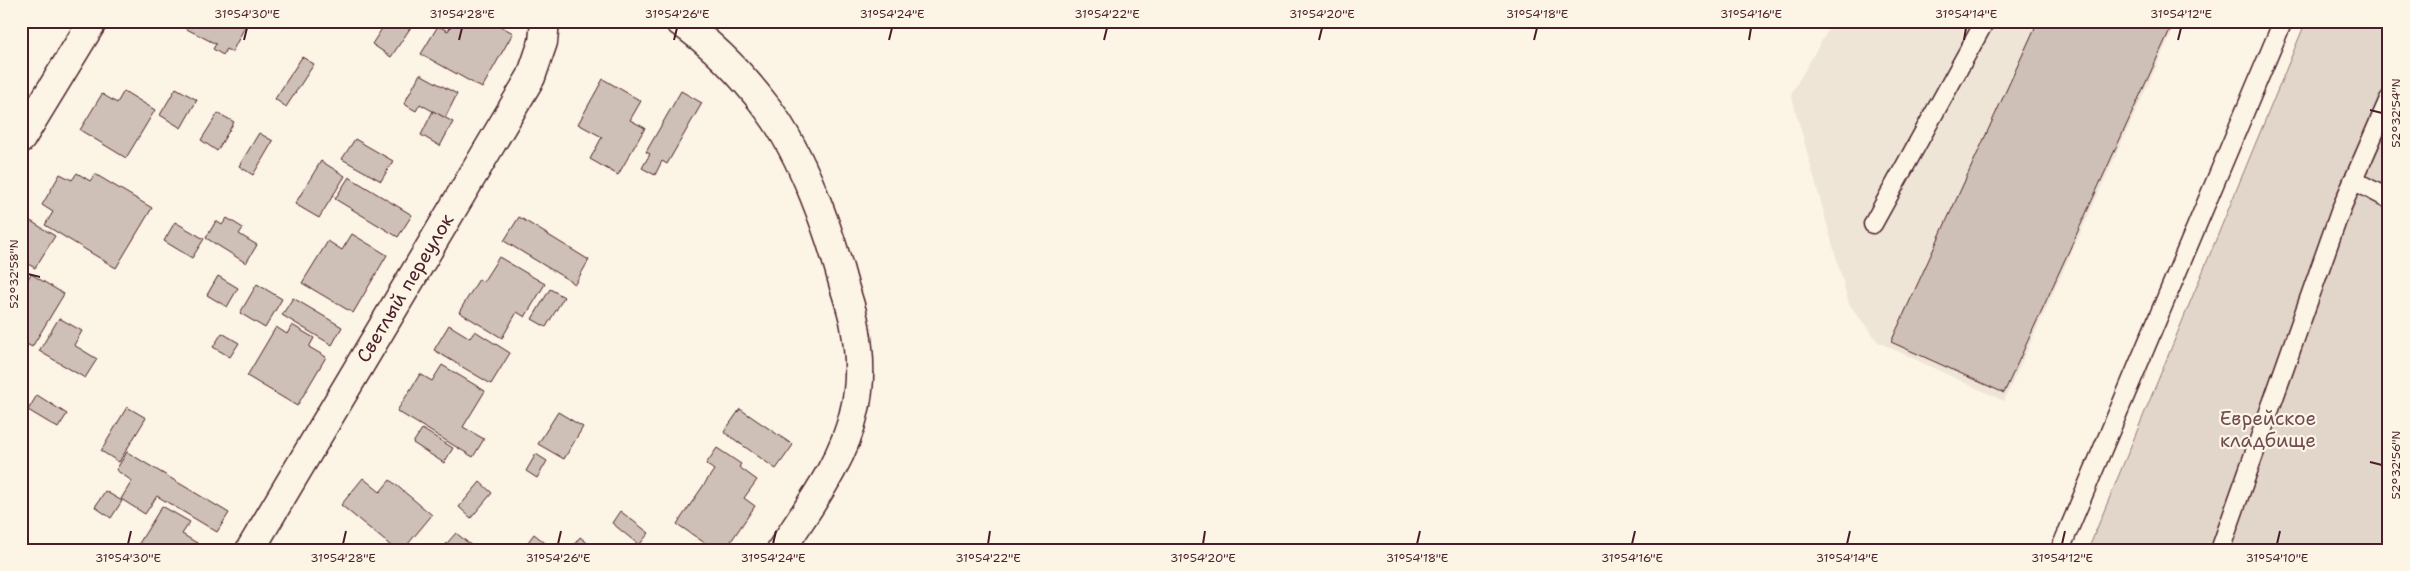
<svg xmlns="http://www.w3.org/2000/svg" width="2410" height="571" font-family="'Shantell Sans',sans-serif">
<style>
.built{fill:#eee5d7}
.green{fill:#e2d5ca;stroke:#967a7a}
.building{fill:#cfc0b7;stroke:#4a1f2b}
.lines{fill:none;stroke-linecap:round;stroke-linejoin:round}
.service-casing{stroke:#4a1f2b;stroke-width:21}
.minor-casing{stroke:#4a1f2b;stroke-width:31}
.service{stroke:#fcf5e5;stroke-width:18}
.minor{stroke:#fcf5e5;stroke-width:28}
.ticks{fill:none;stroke:#4a1f2b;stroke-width:2}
.labels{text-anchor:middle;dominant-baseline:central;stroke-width:4.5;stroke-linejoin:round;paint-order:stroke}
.street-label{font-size:19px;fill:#4a1f2b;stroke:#fcf5e5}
.park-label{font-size:19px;fill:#704c53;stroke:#fcf5e5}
.neatline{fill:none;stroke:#4a1f2b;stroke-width:2}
.ticks-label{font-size:12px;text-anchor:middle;fill:#4a1f2b}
</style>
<rect width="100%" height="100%" fill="#fcf5e5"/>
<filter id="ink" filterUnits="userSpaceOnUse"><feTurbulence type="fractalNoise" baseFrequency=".02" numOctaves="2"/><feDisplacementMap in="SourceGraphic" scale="10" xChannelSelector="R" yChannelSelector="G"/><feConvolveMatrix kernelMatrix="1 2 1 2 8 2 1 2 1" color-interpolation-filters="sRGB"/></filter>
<g filter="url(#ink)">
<path class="built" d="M1833 21H2177L2004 401 1878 342 1849 304 1791 94Z"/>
<path class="green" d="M2306 21H2389V550H2088Z"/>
<g class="building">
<path d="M171 21H248L232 52 226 49 223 55 213 49 216 44Z"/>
<path d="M387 21H415L391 57 372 44Z"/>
<path d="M454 21H491L513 33 482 88 421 54 438 26 448 31Z"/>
<path d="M2038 21H2174L2004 393 1891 342Z"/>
<path d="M302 57 314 64 286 107 275 99Z"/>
<path d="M420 74 457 94 445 118 420 104 416 111 404 104Z"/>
<path d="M603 79 641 101 630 120 645 128 618 175 590 159 602 137 578 124Z"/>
<path d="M176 88 197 100 181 128 160 115Z"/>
<path d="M124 91 155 110 126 158 80 130 102 94 117 103Z"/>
<path d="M681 91 702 103 667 164 662 161 655 175 642 168 650 154 646 152Z"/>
<path d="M433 111 453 122 440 146 421 135Z"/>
<path d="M218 113 234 122 217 151 201 140Z"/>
<path d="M259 133 273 141 253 175 239 166Z"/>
<path d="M355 139 393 161 381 181 342 159Z"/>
<path d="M321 161 345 176 319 218 295 204Z"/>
<path d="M77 173 90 181 95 174 152 208 116 268 45 225 53 212 42 205 60 174 72 180Z"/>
<path d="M349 177 412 215 398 237 335 199Z"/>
<path d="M519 217 589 260 575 284 504 241Z"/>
<path d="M227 218 243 228 239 234 257 245 246 263 206 238 216 221 222 225Z"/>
<path d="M29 220 55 236 35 268 21 260V233Z"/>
<path d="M175 222 204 239 192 258 164 241Z"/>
<path d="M352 234 387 255 353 313 302 283 328 241 342 250Z"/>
<path d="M499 257 545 284 525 317 517 312 502 338 459 312 479 279 483 282Z"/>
<path d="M31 274 64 294 32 347 21 341V290Z"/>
<path d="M218 276 238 288 227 307 207 295Z"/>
<path d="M257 284 282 299 265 328 240 313Z"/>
<path d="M550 289 564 297 546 327 532 319Z"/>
<path d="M293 298 342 327 332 345 282 315Z"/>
<path d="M59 318 82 331 74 345 97 359 85 378 39 351Z"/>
<path d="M292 325 314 338 309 347 326 357 297 406 247 376 276 327 287 334Z"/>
<path d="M449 325 470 338 475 331 510 353 491 384 434 350Z"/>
<path d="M222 333 239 343 230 357 213 347Z"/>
<path d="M442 365 485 391 463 427 484 439 473 457 397 411 420 374 432 381Z"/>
<path d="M37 395 67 414 58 428 28 410Z"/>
<path d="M127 407 146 418 119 462 101 451Z"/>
<path d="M740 409 793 445 776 469 724 432Z"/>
<path d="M558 412 583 427 564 459 538 444Z"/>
<path d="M422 429 453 448 444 463 413 443Z"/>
<path d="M717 448 741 464 739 467 757 480 744 498 755 506 725 550H715L677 524 714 470 706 464Z"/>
<path d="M127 452 229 513 217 532 157 496 145 514 121 499 132 481 116 470Z"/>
<path d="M536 454 547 461 537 478 526 471Z"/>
<path d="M363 478 380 492 390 480 432 515 403 550H396L341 505Z"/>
<path d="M480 482 492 493 471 518 459 507Z"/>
<path d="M105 491 122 501 111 518 95 507Z"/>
<path d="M162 506 190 522 182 534 202 546 200 550H135Z"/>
<path d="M620 511 649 533 639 545 612 523Z"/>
<path d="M456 533 477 550H441Z"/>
<path d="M534 534 554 550H522Z"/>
<path d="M580 537 596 550H570Z"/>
</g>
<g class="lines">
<g class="service-casing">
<g id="service">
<path d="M2353 180 2389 199"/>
<path d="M1873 224 1985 21"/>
<path d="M2060 550 2283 21"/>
<path d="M2220 550 2341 209 2389 99"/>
</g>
</g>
<g class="minor-casing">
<g id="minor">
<path d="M679 21C712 44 744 77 768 109 803 156 829 230 844 286 848 299 853 313 855 326 860 354 861 386 854 413 843 463 808 507 781 550"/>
<path d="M21 139 93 21"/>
<path d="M250 550 531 77 543 42 545 21"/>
</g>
</g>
<use href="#service" class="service"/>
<use href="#minor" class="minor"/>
</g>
</g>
<path class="ticks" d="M244 40 247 28M459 40 462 28M674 40 677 28M889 40 892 28M1104 40 1107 28M1319 40 1322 28M1534 40 1537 28M1749 40 1751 28M1964 40 1966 28M2178 40 2181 28M2370 110 2382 113M28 274 40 277M2370 462 2382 465M128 544 131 531M343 544 346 531M558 544 561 531M773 544 776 531M988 544 990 531M1203 544 1205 531M1417 544 1420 531M1632 544 1635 531M1847 544 1850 531M2062 544 2065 531M2277 544 2280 531"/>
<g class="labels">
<g class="street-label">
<text transform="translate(405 288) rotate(-59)">Светлый переулок</text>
</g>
<g class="park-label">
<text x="2268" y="418">Еврейское<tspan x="2268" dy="22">кладбище</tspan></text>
</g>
</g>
<rect width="2410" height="571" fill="none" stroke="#fcf5e5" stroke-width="55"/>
<rect x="28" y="28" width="2354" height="516" class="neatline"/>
<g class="ticks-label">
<text x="247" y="18">31°54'30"E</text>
<text x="462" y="18">31°54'28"E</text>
<text x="677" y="18">31°54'26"E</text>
<text x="892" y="18">31°54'24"E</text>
<text x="1107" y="18">31°54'22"E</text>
<text x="1322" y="18">31°54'20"E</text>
<text x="1537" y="18">31°54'18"E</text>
<text x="1751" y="18">31°54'16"E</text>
<text x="1966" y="18">31°54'14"E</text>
<text x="2181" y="18">31°54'12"E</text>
<text transform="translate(2396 113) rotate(-90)" y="4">52°32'54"N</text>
<text transform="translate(14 274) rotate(-90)" y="4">52°32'58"N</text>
<text transform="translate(2396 465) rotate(-90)" y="4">52°32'56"N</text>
<text x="128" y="562">31°54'30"E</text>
<text x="343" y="562">31°54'28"E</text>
<text x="558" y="562">31°54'26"E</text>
<text x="773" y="562">31°54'24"E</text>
<text x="988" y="562">31°54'22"E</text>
<text x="1203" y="562">31°54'20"E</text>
<text x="1417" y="562">31°54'18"E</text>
<text x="1632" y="562">31°54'16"E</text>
<text x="1847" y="562">31°54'14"E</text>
<text x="2062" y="562">31°54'12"E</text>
<text x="2277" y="562">31°54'10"E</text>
</g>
</svg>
